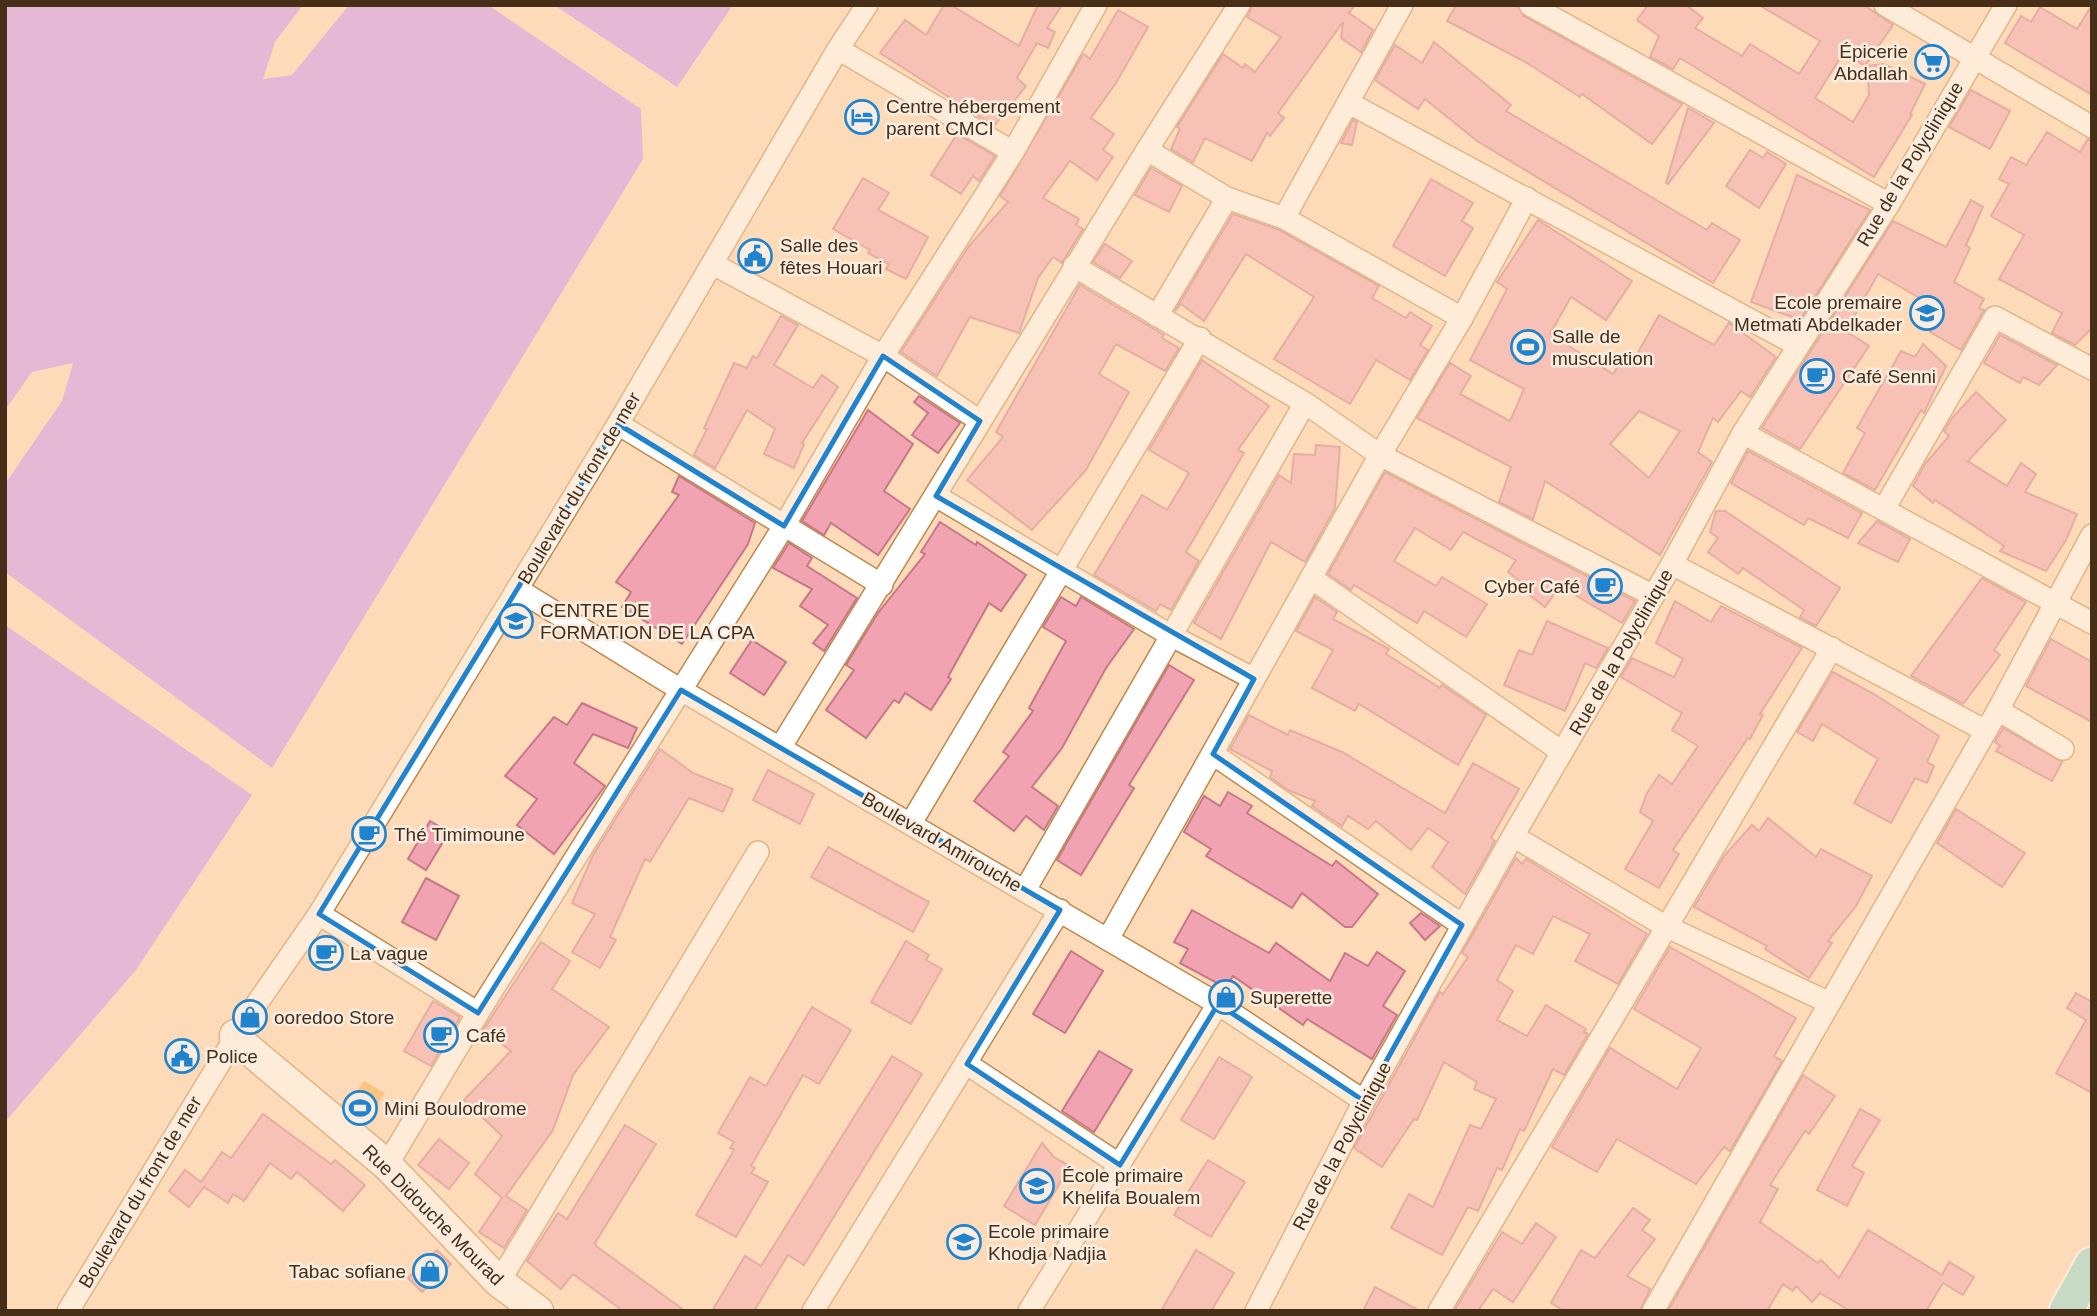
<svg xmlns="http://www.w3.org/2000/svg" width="2097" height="1316" font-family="Helvetica,sans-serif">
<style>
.green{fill:#faa63e}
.water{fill:#c890fa}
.building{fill:#f2a3b1;stroke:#c77888;stroke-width:2;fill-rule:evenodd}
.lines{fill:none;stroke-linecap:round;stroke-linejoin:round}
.minor-casing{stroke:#bf884d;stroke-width:24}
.secondary-casing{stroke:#bf884d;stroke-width:33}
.primary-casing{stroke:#fff;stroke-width:37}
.minor{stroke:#fff;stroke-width:21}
.secondary{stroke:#fff;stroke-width:30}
.primary{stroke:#85dad3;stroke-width:33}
.marked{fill:none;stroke:#2083ce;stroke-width:5;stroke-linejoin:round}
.labels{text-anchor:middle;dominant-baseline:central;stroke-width:5;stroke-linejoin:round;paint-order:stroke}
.poi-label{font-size:19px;fill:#462f16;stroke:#f9ede2;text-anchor:start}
.street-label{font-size:19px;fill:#462f16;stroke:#f9ede2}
</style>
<rect width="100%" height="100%" fill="#fedbb8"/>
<path class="green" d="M364 1081 385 1093 354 1138 335 1122Z"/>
<g class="water">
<path d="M5 5H303L275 42 263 79 292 75 349 5H488L641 109 643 159 272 768 5 572V484L62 401 73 363 32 372 5 410Z"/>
<path d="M554 5H733L677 87Z"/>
<path d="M5 625 252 795 136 970 5 1122Z"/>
</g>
<g class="building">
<path d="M944 5H951L1019 46 1038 5H1062L1047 28 1055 32 1048 48 1037 43 1017 78 1026 86 994 126 880 53 905 20 926 35Z"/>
<path d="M1252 5H1355L1349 13 1373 30 1361 52 1341 38 1343 22 1278 113 1284 118 1270 136 1267 133 1252 161 1205 138 1193 162 1171 149 1180 129 1177 127 1223 54 1243 68 1245 64 1255 72 1281 37 1247 17Z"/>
<path d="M1456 5H1517L1524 16 1682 104 1652 144 1582 94 1580 97 1527 63 1447 21Z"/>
<path d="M1648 5H1686L1703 18 1695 28 1742 56 1750 44 1799 74 1820 41 1759 5H1864L1893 25 1865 66 1844 52 1815 98 1853 122 1869 95 1867 66 1884 64 1925 84 1910 114 1912 115 1874 177 1680 58 1673 69 1650 57 1659 36 1637 20Z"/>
<path d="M2092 5V95L2005 43 2021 16 2031 22 2040 7 2077 29Z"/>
<path d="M1118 10 1148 27 1116 83 1091 118 1114 134 1103 150 1113 157 1097 180 1070 161 1043 198 1079 219 1076 225 1083 229 1062 263 1053 257 1038 278 1019 333 970 317 937 376 901 352 969 246 1008 202 1000 196 1082 56 1084 54 1090 59Z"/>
<path d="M1434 42 1511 105 1506 111 1707 230 1712 223 1740 240 1713 283 1477 141 1425 99 1418 109 1375 80 1395 45 1422 63Z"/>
<path d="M1971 90 2010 111 1990 149 1949 127Z"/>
<path d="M1688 108 1714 123 1668 184 1666 183Z"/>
<path d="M1353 120 1357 122 1352 145 1341 143Z"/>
<path d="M2047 132 2080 152 2088 139 2092 140V328L2075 345 2052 333 2062 313 1999 279 2024 235 1991 216 2009 184 1999 179 2011 157 2026 165Z"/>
<path d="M957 134 995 156 979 181 973 176 961 194 931 175Z"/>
<path d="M1750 150 1763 158 1767 152 1786 164 1759 208 1726 186Z"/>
<path d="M1151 168 1182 186 1169 212 1135 195Z"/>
<path d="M1797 175 1870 210 1800 320 1751 302Z"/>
<path d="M863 178 889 193 878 210 928 237 906 279 886 269 889 264 868 253 870 250 833 229Z"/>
<path d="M1431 179 1473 203 1462 221 1473 228 1445 276 1393 246Z"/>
<path d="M1971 200 1983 207 1966 245 1970 248 1954 282 1984 299 1979 308 1984 310 1961 350 1930 332 1942 311 1878 274 1846 331 1869 346 1800 449 1762 428 1893 221 1946 247Z"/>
<path d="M1233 214 1279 230 1379 286 1372 298 1406 318 1410 312 1432 326 1420 345 1428 350 1410 380 1376 360 1350 404 1274 359 1314 297 1246 254 1204 321 1181 304 1175 311Z"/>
<path d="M1538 220 1632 281 1606 320 1571 297 1550 334 1613 374 1622 360 1631 365 1659 315 1714 345 1729 323 1776 357 1750 397 1741 391 1718 422 1713 418 1698 452 1712 462 1660 555 1545 481 1533 519 1499 502 1511 467 1417 418 1450 363 1471 376 1460 394 1510 421 1524 389 1470 360 1507 289 1497 282ZM1639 411 1680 431 1649 478 1610 444Z"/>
<path d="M1105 244 1132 261 1120 278 1093 262Z"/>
<path d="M1080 285 1164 335 1162 338 1179 348 1165 371 1116 344 1099 374 1129 392 1086 470 1032 530 967 480 1003 437 996 432Z"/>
<path d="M781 316 798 325 774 365 813 388 822 375 838 387 802 443 804 444 794 468 764 454 775 429 747 410 715 468 694 455 707 429 704 428 734 363 747 368 753 356 757 358Z"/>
<path d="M2000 335 2057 365 2039 385 2023 377 2020 383 1984 363Z"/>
<path d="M1923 344 1946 366 1924 413 1921 410 1875 490 1843 473 1865 433 1857 428 1901 351 1915 357Z"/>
<path d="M1202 360 1269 406 1238 450 1244 453 1186 552 1199 561 1171 610 1160 604 1156 611 1094 575 1142 495 1167 510 1189 473 1149 450Z"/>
<path d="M1976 392 2006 420 1968 461 2007 486 2021 463 2036 474 2025 492 2077 514 2066 540 2046 571 2000 551 2004 546 1935 500 1933 503 1913 486 1925 464 1949 436 1944 431 1952 418Z"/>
<path d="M919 396 960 423 938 453 912 435 928 413 914 402Z"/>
<path d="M868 410 913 444 884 491 910 509 878 555 831 523 824 535 802 521Z"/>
<path d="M1316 445 1340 447 1335 508 1305 562 1271 542 1221 639 1194 623 1279 475 1291 483 1294 454 1315 455Z"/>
<path d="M1748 451 1862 513 1848 538 1808 518 1804 525 1731 483Z"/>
<path d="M1385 472 1635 601 1622 623 1560 586 1545 607 1528 594 1532 590 1508 572 1516 560 1463 532 1451 550 1415 528 1394 561 1436 586 1442 577 1487 604 1466 637 1424 611 1417 623 1354 585 1351 590 1328 574Z"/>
<path d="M679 476 755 523 748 544 682 644 622 607 631 592 616 582 679 495 672 492Z"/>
<path d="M1716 511H1725L1840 588 1816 626 1800 617 1804 610 1743 568 1738 574 1708 552 1718 538 1710 532Z"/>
<path d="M1877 521 1910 539 1898 562 1858 543Z"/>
<path d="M940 522 976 545 977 542 1026 575 1001 611 989 603 948 677 951 679 931 710 905 693 899 703 894 700 866 738 826 710 854 670 846 665 878 613 925 554 921 552Z"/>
<path d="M789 543 812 558 807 566 857 598 824 651 813 643 828 625 800 606 812 589 773 568Z"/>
<path d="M1982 578 2026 602 1994 650 2000 655 1963 704 1911 676Z"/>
<path d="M1061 597 1076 606 1081 597 1134 629 1106 668 1062 748 1032 787 1058 806 1044 830 1026 816 1014 831 974 801 1009 756 1003 752 1033 711 1029 708 1066 641 1043 627Z"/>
<path d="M1315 597 1337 612 1333 619 1389 649 1386 654 1440 688 1442 685 1486 715 1458 765 1359 704 1355 711 1312 688 1333 650 1296 631Z"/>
<path d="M1675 601 1711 622 1721 606 1802 648 1760 714 1763 715 1750 739 1748 738 1673 850 1679 854 1659 888 1625 869 1653 821 1640 812 1647 793 1659 775 1672 784 1698 746 1672 730 1682 713 1621 677 1632 658 1674 677 1683 659 1656 643Z"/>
<path d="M1547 621 1608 648 1596 668 1585 663 1565 711 1504 685 1519 650 1532 655Z"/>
<path d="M2051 639 2092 662V722L2026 686Z"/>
<path d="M752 640 786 662 764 695 730 673Z"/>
<path d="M1169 665 1194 680 1129 785 1134 788 1081 875 1057 860Z"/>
<path d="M1833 672 1874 694 1939 736 1927 762 1934 766 1927 783 1915 778 1891 823 1854 803 1878 759 1822 724 1813 741 1797 732Z"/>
<path d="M582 703 637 728 628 748 593 734 574 763 605 786 554 854 517 825 537 799 505 776 554 717 567 725Z"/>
<path d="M1249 715 1288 735 1290 730 1342 752 1445 813 1473 763 1519 789 1491 838 1495 841 1465 894 1432 867 1448 842 1428 828 1411 850 1376 821 1368 829 1348 816 1342 826 1312 806 1315 801 1288 790 1270 777 1272 771 1230 749Z"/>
<path d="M2003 728 2062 762 2052 781 1996 751 2000 746 1995 742Z"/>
<path d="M660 749 693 773 733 789 723 812 689 798 650 862 645 859 610 937 616 940 600 968 572 952 595 914 572 903 593 855Z"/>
<path d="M768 770 814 794 800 824 753 800Z"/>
<path d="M1228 792 1252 806 1247 813 1332 866 1336 861 1378 894 1352 927H1345L1302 893 1292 908 1206 856 1211 849 1184 832 1204 796 1220 806Z"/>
<path d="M1956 809 2025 853 2002 887 1937 843Z"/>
<path d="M1768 818 1816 857 1821 849 1872 876 1856 906 1828 941 1832 943 1809 978 1765 949 1767 946 1694 907 1724 856 1752 825 1759 831Z"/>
<path d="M430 821 449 832 426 870 408 859Z"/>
<path d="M828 847 929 902 913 932 811 877Z"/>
<path d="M1516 858 1522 864 1526 859 1647 934 1618 984 1575 961 1590 934 1553 916 1533 954 1516 945 1497 980 1513 991 1497 1020 1527 1036 1546 1005 1586 1029 1584 1032 1588 1034 1564 1075 1553 1069 1524 1131 1520 1129 1502 1170 1497 1168 1478 1211 1468 1207 1442 1255 1391 1228 1409 1194 1433 1207 1470 1125 1481 1129 1496 1099 1474 1089 1477 1082 1444 1062 1417 1120 1414 1119 1382 1167 1354 1148 1440 992 1443 994 1468 957 1462 953Z"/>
<path d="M426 878 459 896 436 940 402 922Z"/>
<path d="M1192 910 1269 953 1276 943 1330 981 1345 953 1368 966 1377 952 1405 971 1383 1006 1397 1015 1372 1059 1307 1019 1303 1025 1233 976 1226 988 1180 963 1188 949 1174 942Z"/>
<path d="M1421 913 1440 926 1425 940 1410 923Z"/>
<path d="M906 941 929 955 926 960 942 969 911 1024 871 1002Z"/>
<path d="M541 942 570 961 552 989 609 1027 573 1075 553 1130 506 1196 527 1210 504 1248 479 1232 502 1198 475 1174 502 1136 464 1100 511 1051 483 1030Z"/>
<path d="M1670 947 1796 1018 1774 1056 1782 1061 1730 1151 1724 1147 1696 1184 1617 1139 1597 1172 1552 1147 1610 1048 1677 1089 1701 1048 1634 1009Z"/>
<path d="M1071 951 1103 971 1065 1033 1033 1014Z"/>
<path d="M2076 993 2092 1002V1093L2056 1073 2086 1020 2067 1008Z"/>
<path d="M433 1001 460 1017 431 1066 404 1051Z"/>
<path d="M812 1007 851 1030 819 1084 803 1075 751 1166 755 1168 751 1173 768 1182 736 1237 696 1215 734 1150 730 1148 734 1142 718 1133 750 1077 766 1086Z"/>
<path d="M1099 1051 1132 1070 1094 1132 1062 1111Z"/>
<path d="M892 1056 922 1074 804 1265 788 1255 754 1311H712L745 1256 761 1266Z"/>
<path d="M1219 1057 1252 1077 1214 1139 1181 1120Z"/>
<path d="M1803 1075 1835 1096 1809 1134 1805 1131 1770 1185 1778 1189 1760 1222 1818 1263 1821 1260 1839 1278 1868 1230 1942 1275 1949 1262 1974 1277 1963 1295 1943 1283 1926 1311H1850L1820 1293 1812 1302 1796 1286 1793 1291 1783 1284 1767 1311H1668Z"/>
<path d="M1860 1109 1880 1120 1852 1166 1864 1173 1847 1206 1817 1190Z"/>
<path d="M263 1114 331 1164 335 1160 365 1185 343 1211 297 1172 291 1179 270 1163 244 1201 233 1194 228 1203 204 1187 189 1207 169 1191 185 1170 201 1182 222 1152 231 1158Z"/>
<path d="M625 1125 656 1144 595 1243 596 1246 685 1311H623L573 1274 561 1289 527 1261 558 1213 567 1219Z"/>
<path d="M439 1139 469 1163 449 1189 418 1165Z"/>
<path d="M1042 1143 1054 1157 1070 1166 1035 1225 1004 1206Z"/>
<path d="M1208 1160 1245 1182 1211 1237 1174 1215Z"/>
<path d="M1633 1208 1650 1220 1642 1230 1655 1239 1627 1276 1650 1289 1640 1311H1564L1551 1303 1581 1250 1595 1258Z"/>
<path d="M1536 1223 1556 1237 1513 1302 1493 1289 1478 1311H1454L1502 1232 1522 1244Z"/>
<path d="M437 1250 451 1264 422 1292 408 1278Z"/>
<path d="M1196 1250 1234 1273 1211 1311H1161Z"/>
<path d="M1375 1287 1420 1311H1363Z"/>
</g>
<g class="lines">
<g class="minor-casing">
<g id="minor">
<path d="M1530 5 1889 204"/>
<path d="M1885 5 2092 127"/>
<path d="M838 49 1013 152"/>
<path d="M1349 103 1797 345"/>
<path d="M1147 150 1239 5"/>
<path d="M1284 218 1462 318"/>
<path d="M713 264 883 356 980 421"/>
<path d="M1074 266 1305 403 1380 455 1652 595"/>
<path d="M1157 316 1227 198"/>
<path d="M618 424 882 585"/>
<path d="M1743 433 2092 623"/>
<path d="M936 496 1170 635 1254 679"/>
<path d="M1884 509 1995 317 2092 369"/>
<path d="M1672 564 1986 731"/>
<path d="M1311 578 1562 752"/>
<path d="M517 589 681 690 1218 1004 1364 1101"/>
<path d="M1998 710 2063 749"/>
<path d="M780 748 1147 150 1227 198 1284 218 1402 5"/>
<path d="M1213 754 1462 925"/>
<path d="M911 823 1200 338"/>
<path d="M1513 836 1665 926 1830 1003"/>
<path d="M1025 890 1305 403"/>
<path d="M319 914 478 1013"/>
<path d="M1108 939 1380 455 1462 318 1527 198"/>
<path d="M235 1035 319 914 618 424 838 49 867 5"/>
<path d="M967 1064 1120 1165"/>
<path d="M387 1165 478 1013 784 526 883 356 1013 152 1096 5"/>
<path d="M499 1282 758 852"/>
<path d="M68 1311 235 1038"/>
<path d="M813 1311 1060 910"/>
<path d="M1029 1311 1218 1004"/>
<path d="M1256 1311 1364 1101 1513 836 1672 564 1743 433 1889 204 2006 5"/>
<path d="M1439 1311 1832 648"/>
<path d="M1653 1311 1998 710 2092 535"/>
</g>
</g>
<g class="secondary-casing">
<path id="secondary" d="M235 1035V1038L387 1165 499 1282 538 1311"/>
</g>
<g class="primary-casing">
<path id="primary" d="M2066 1311 2092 1264"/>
</g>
<use href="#minor" class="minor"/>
<use href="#secondary" class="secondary"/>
<use href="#primary" class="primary"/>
</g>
<path d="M0 0H2097V1316H0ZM883 356 980 421 936 496 1254 679 1213 754 1462 925 1364 1101 1218 1004 1120 1165 967 1064 1060 910 681 690 478 1013 319 914 618 424 784 526Z" fill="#fedbb8" fill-opacity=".55" fill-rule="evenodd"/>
<path class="marked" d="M883 356 980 421 936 496 1254 679 1213 754 1462 925 1364 1101 1218 1004 1120 1165 967 1064 1060 910 681 690 478 1013 319 914 618 424 784 526Z"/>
<defs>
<g id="supermarket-ring" transform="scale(1.75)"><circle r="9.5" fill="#f9ede2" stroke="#2083ce" stroke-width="1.5"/><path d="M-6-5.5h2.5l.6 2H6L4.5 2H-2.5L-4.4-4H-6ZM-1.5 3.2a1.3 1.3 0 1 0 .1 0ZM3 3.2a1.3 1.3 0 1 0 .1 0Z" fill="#2083ce"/></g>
<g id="hotel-ring" transform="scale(1.75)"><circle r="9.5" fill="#f9ede2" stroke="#2083ce" stroke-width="1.5"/><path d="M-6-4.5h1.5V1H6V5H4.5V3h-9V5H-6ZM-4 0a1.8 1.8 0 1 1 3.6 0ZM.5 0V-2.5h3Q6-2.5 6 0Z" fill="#2083ce"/></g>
<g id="civic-ring" transform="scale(1.75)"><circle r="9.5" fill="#f9ede2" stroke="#2083ce" stroke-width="1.5"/><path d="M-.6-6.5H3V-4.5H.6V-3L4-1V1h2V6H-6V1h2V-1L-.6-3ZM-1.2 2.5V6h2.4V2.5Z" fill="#2083ce"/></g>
<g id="school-ring" transform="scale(1.75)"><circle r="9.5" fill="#f9ede2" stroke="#2083ce" stroke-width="1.5"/><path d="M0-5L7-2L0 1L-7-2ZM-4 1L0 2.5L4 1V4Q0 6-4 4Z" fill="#2083ce"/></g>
<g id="stadium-ring" transform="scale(1.75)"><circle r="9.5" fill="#f9ede2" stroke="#2083ce" stroke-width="1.5"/><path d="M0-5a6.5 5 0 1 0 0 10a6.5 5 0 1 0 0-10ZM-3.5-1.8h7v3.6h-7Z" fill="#2083ce"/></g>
<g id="cafe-ring" transform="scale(1.75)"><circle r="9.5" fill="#f9ede2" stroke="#2083ce" stroke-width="1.5"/><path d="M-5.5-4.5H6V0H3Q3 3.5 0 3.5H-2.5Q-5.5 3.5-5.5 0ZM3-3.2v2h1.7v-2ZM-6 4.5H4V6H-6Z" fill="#2083ce"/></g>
<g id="university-ring" transform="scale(1.75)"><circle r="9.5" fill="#f9ede2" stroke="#2083ce" stroke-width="1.5"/><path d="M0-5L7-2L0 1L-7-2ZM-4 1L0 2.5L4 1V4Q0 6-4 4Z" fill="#2083ce"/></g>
<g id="shop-ring" transform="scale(1.75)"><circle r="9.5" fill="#f9ede2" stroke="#2083ce" stroke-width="1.5"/><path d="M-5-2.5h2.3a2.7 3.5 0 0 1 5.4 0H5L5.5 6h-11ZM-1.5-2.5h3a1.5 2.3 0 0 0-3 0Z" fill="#2083ce"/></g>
</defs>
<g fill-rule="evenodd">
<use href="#supermarket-ring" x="1932" y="62"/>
<use href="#hotel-ring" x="862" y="117"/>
<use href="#civic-ring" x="755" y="256"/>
<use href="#school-ring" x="1927" y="313"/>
<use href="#stadium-ring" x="1528" y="347"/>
<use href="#cafe-ring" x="1817" y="376"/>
<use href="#cafe-ring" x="1605" y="586"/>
<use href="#university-ring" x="516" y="621"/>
<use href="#cafe-ring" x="369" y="834"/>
<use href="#cafe-ring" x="326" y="953"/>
<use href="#shop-ring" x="1226" y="997"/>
<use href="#shop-ring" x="250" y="1017"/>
<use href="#cafe-ring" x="441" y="1035"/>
<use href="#civic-ring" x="182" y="1056"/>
<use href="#stadium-ring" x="360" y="1108"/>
<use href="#school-ring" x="1037" y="1186"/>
<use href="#school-ring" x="964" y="1242"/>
<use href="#shop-ring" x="430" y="1271"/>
</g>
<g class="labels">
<g class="poi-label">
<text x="1908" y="51" text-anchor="end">Épicerie<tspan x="1908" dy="22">Abdallah</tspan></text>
<text x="886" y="106">Centre hébergement<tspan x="886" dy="22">parent CMCI</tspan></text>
<text x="780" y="245">Salle des<tspan x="780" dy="22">fêtes Houari</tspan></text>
<text x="1902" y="302" text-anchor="end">Ecole premaire<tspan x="1902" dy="22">Metmati Abdelkader</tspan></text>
<text x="1552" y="336">Salle de<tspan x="1552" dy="22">musculation</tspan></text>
<text x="1842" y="376">Café Senni</text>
<text x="1580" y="586" text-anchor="end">Cyber Café</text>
<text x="540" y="610">CENTRE DE<tspan x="540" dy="22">FORMATION DE LA CPA</tspan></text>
<text x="394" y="834">Thé Timimoune</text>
<text x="350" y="953">La vague</text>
<text x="1250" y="997">Superette</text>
<text x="274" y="1017">ooredoo Store</text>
<text x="466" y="1035">Café</text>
<text x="206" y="1056">Police</text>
<text x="384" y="1108">Mini Boulodrome</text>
<text x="1062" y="1175">École primaire<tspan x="1062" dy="22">Khelifa Boualem</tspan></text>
<text x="988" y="1231">Ecole primaire<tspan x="988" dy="22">Khodja Nadjia</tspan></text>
<text x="406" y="1271" text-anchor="end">Tabac sofiane</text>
</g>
<g class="street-label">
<text transform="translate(1910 164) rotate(-59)">Rue de la Polyclinique</text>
<text transform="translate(579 488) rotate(-59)">Boulevard du front de mer</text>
<text transform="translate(1621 652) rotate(-60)">Rue de la Polyclinique</text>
<text transform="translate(942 842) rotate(30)">Boulevard Amirouche</text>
<text transform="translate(1342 1146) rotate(-62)">Rue de la Polyclinique</text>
<text transform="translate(140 1192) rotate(-59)">Boulevard du front de mer</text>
<text transform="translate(433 1215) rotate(45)">Rue Didouche Mourad</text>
</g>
</g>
<rect width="2097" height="1316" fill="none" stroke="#462f16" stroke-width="14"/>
</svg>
